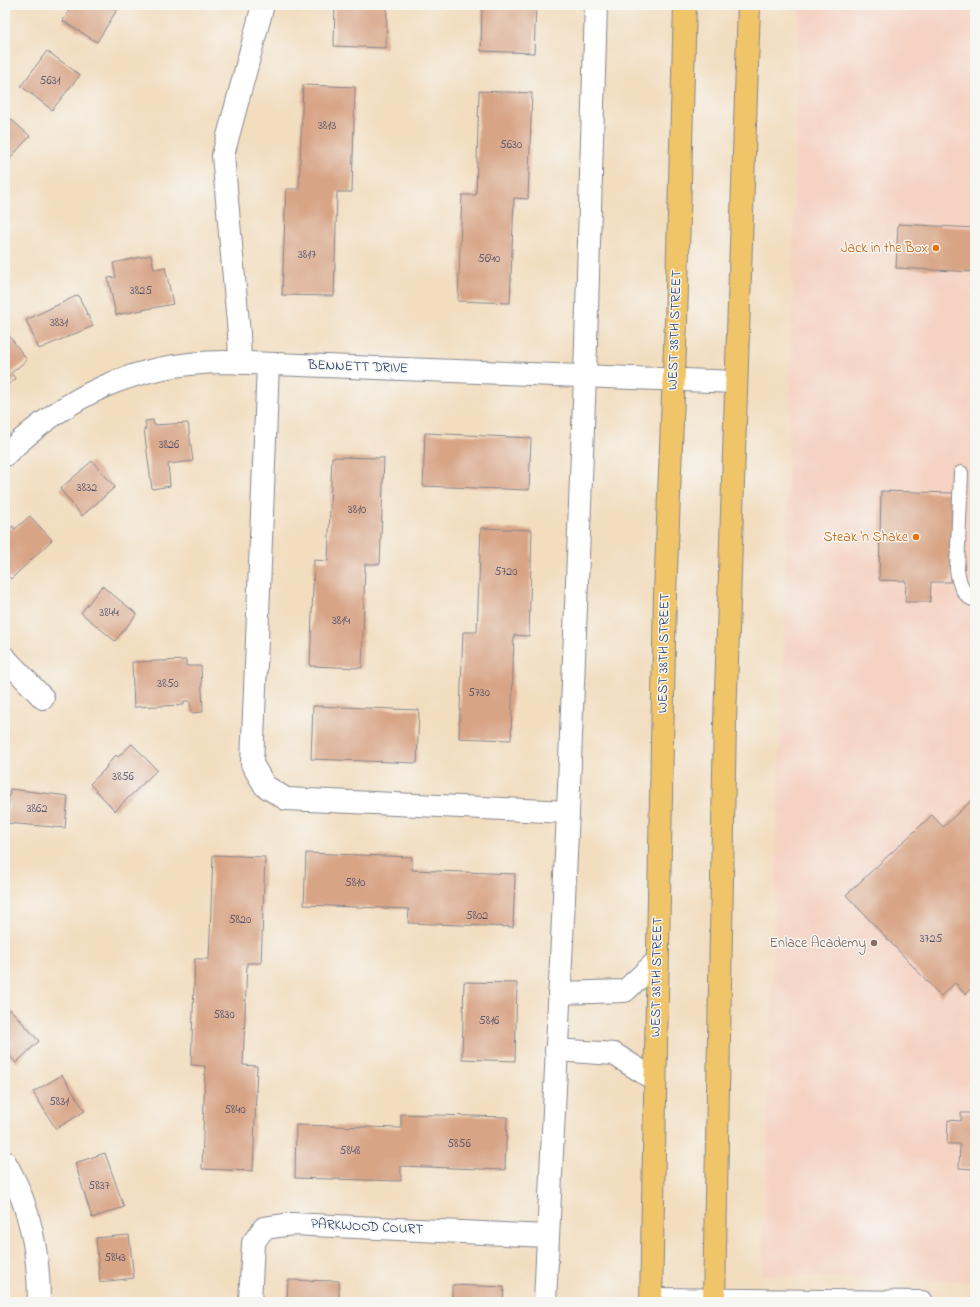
<svg xmlns="http://www.w3.org/2000/svg" width="980" height="1307" font-family="'Indie Flower',sans-serif">
<style>
.built{fill:#f5d2c2}
.building{fill:#d8a486}
.lines{fill:none;stroke-linecap:round;stroke-linejoin:round}
.lane-casing{stroke:#86868e;stroke-width:16}
.street-casing{stroke:#86868e;stroke-width:24}
.primary-casing{stroke:#86868e;stroke-width:24}
.lane{stroke:#fff;stroke-width:14}
.street{stroke:#fff;stroke-width:22}
.primary{stroke:#f0c469;stroke-width:22}
.food-dot{fill:#e8710a;stroke:#f6f6f2;stroke-width:1.5}
.education-dot{fill:#8d6e63;stroke:#f6f6f2;stroke-width:1.5}
.labels{text-anchor:middle;dominant-baseline:central;stroke-width:3;stroke-linejoin:round;paint-order:stroke}
.number-label{font-size:12px;fill:#4a4c68}
.food-label{font-size:14px;fill:#c56008;stroke:#f6f6f2;text-anchor:end}
.street-label{font-size:14px;fill:#1b2f5e;stroke:#f6f6f2}
.education-label{font-size:14px;fill:#785e54;stroke:#f6f6f2;text-anchor:end}
</style>
<rect width="100%" height="100%" fill="#f6f6f2"/>
<filter id="ink" filterUnits="userSpaceOnUse"><feTurbulence type="fractalNoise" baseFrequency=".025" numOctaves="2"/><feDisplacementMap in="SourceGraphic" scale="8" xChannelSelector="R" yChannelSelector="G"/><feConvolveMatrix kernelMatrix="1 2 1 2 8 2 1 2 1" color-interpolation-filters="sRGB"/></filter>
<filter id="wash" filterUnits="userSpaceOnUse"><feTurbulence type="fractalNoise" baseFrequency=".012" numOctaves="4" result="noise"/><feDisplacementMap in="SourceGraphic" scale="16" xChannelSelector="R" yChannelSelector="G"/><feGaussianBlur stdDeviation="0.9" result="paint"/><feColorMatrix in="noise" values="0 0 0 0 0 0 0 0 0 0 0 0 0 0 0 0 0 1.4 0 .05"/><feComposite in="paint" operator="in"/></filter>
<g filter="url(#wash)">
<rect width="100%" height="100%" fill="#f2ddbf"/>
<path class="built" d="M799 5H975V1282L762 1275 785 605Z"/>
<g id="blocks">
<g class="building">
<path d="M72 5H120L97 42 63 21Z"/>
<path d="M335 5H387L386 48 334 46Z"/>
<path d="M482 5H536L534 53 481 51Z"/>
<path d="M47 51 80 75 52 110 21 86Z"/>
<path d="M303 85 355 87 352 192H337L334 296 282 295 286 189H299Z"/>
<path d="M479 91 532 93 528 199 514 198 510 303 458 301 462 195H476Z"/>
<path d="M5 114 30 136 5 164Z"/>
<path d="M898 224 975 228V272L896 268Z"/>
<path d="M151 255 154 269 165 267 173 304 116 315 108 278 116 277 113 263Z"/>
<path d="M78 295 93 326 39 349 26 320Z"/>
<path d="M8 334 27 360 11 373 16 379 5 387V337Z"/>
<path d="M153 420 154 425 188 423 193 461 168 464 170 486 152 489 144 429H146L145 421Z"/>
<path d="M425 433 531 438 529 490 423 486Z"/>
<path d="M332 457 384 458 380 564H365L362 668 310 666 314 560 328 561Z"/>
<path d="M92 461 115 487 82 516 60 489Z"/>
<path d="M881 491 954 493 951 582H931L930 602H905L906 581 879 580Z"/>
<path d="M30 516 52 540 11 579 5 573V533L13 526 15 529Z"/>
<path d="M481 528 532 530 529 636 514 635 511 740 459 738 463 632H477Z"/>
<path d="M102 586 137 614 115 641 81 613Z"/>
<path d="M186 660V666H201L203 712 191 713 190 701H184V705L134 707 132 662Z"/>
<path d="M313 706 419 710 417 763 311 759Z"/>
<path d="M132 744 157 770 115 811 90 784 107 767 106 766 116 755 118 757Z"/>
<path d="M10 789 68 796 65 828 6 823Z"/>
<path d="M975 797V985L965 994 955 983 941 996 846 895 932 815 943 827Z"/>
<path d="M306 853 412 857V870L515 874 513 927 408 923 409 909 304 905Z"/>
<path d="M213 855 265 857 261 963H247L243 1065 257 1066 253 1171 202 1169 205 1066 191 1065 195 959H209Z"/>
<path d="M464 982 517 983 515 1061 462 1059Z"/>
<path d="M10 1009 39 1041 16 1063 8 1054 7 1055 5 1054V1013Z"/>
<path d="M62 1075 85 1111 56 1129 33 1092Z"/>
<path d="M961 1113H975V1181H972V1169L959 1168 960 1144H947L948 1120 961 1121Z"/>
<path d="M401 1114 507 1117 505 1170 401 1166V1181L295 1178 296 1125 401 1128Z"/>
<path d="M105 1153 124 1207 92 1218 75 1163Z"/>
<path d="M129 1235 134 1278 100 1282 96 1238Z"/>
<path d="M288 1280 339 1281V1302H287Z"/>
<path d="M452 1285 504 1287 503 1302H452Z"/>
</g>
</g>
</g>
<g filter="url(#ink)">
<use href="#blocks" fill-opacity="0" stroke="#86868e" stroke-width="1"/>
<g class="lines">
<g class="lane-casing">
<path id="lane" d="M961 473 957 570C959 582 962 596 975 600"/>
</g>
<g class="street-casing">
<g id="street">
<path d="M240 363 239 334 223 155 263 5"/>
<path d="M268 364 252 764 265 786 286 799 568 812"/>
<path d="M5 455C69 394 135 363 224 362L736 382"/>
<path d="M5 658 43 698"/>
<path d="M559 993 625 991 657 961"/>
<path d="M556 1050 614 1054 655 1080"/>
<path d="M5 1162C30 1205 39 1253 39 1302"/>
<path d="M651 1299 922 1302"/>
<path d="M250 1302 253 1243 264 1228 292 1224 547 1236"/>
<path d="M545 1302 568 812 585 376 596 5"/>
</g>
</g>
<g class="primary-casing">
<g id="primary">
<path d="M651 1302 665 595 676 322 685 5"/>
<path d="M714 1302 725 721 749 5"/>
</g>
</g>
<use href="#lane" class="lane"/>
<use href="#street" class="street"/>
<use href="#primary" class="primary"/>
</g>
</g>
<g class="food-dot">
<circle cx="936" cy="248" r="4"/>
<circle cx="916" cy="537" r="4"/>
</g>
<circle class="education-dot" cx="874" cy="943" r="4"/>
<g class="labels">
<g class="number-label">
<text x="50" y="81">5631</text>
<text x="327" y="126">3813</text>
<text x="511" y="145">5630</text>
<text x="307" y="255">3817</text>
<text x="489" y="259">5640</text>
<text x="141" y="291">3825</text>
<text x="59" y="323">3831</text>
<text x="169" y="445">3826</text>
<text x="87" y="488">3832</text>
<text x="357" y="510">3810</text>
<text x="506" y="572">5720</text>
<text x="109" y="613">3844</text>
<text x="341" y="621">3814</text>
<text x="168" y="684">3850</text>
<text x="479" y="693">5730</text>
<text x="123" y="777">3856</text>
<text x="37" y="809">3862</text>
<text x="355" y="883">5810</text>
<text x="477" y="916">5802</text>
<text x="240" y="920">5820</text>
<text x="931" y="939">3725</text>
<text x="224" y="1015">5830</text>
<text x="489" y="1021">5816</text>
<text x="59" y="1102">5831</text>
<text x="235" y="1110">5840</text>
<text x="459" y="1144">5856</text>
<text x="350" y="1151">5848</text>
<text x="99" y="1186">5837</text>
<text x="115" y="1258">5843</text>
</g>
<g class="food-label">
<text x="928" y="248">Jack in the Box</text>
<text x="908" y="537">Steak 'n Shake</text>
</g>
<g class="street-label">
<text transform="translate(675 330) rotate(-88)">WEST 38TH STREET</text>
<text transform="translate(358 367) rotate(2)">BENNETT DRIVE</text>
<text transform="translate(664 653) rotate(-89)">WEST 38TH STREET</text>
<text transform="translate(657 977) rotate(-89)">WEST 38TH STREET</text>
<text transform="translate(367 1227) rotate(3)">PARKWOOD COURT</text>
</g>
<g class="education-label">
<text x="866" y="943">Enlace Academy</text>
</g>
</g>
<rect width="980" height="1307" fill="none" stroke="#f6f6f2" stroke-width="20"/>
</svg>
